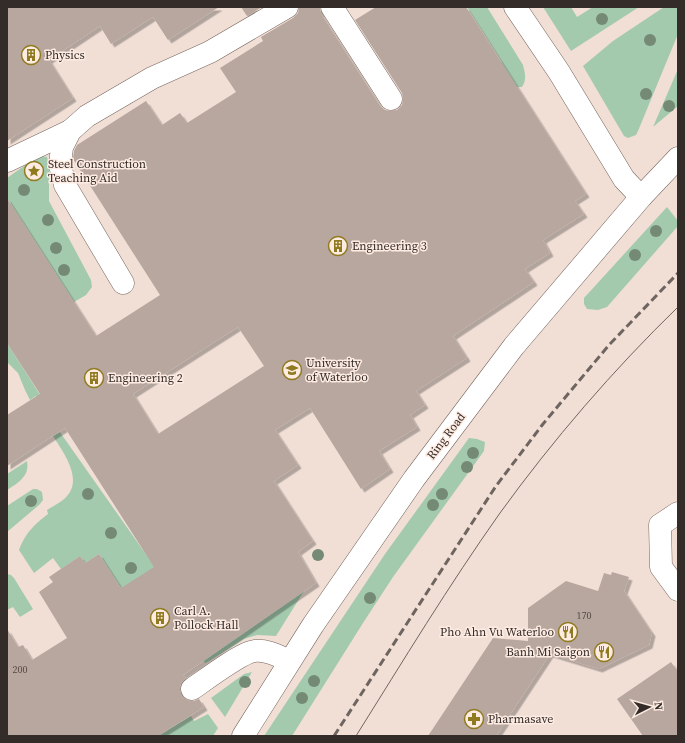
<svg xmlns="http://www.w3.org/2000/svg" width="685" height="743" font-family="'Source Serif 4',serif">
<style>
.green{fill:#a4caae}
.building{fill:#b8a79e;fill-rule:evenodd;filter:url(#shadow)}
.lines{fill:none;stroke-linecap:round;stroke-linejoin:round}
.minor-casing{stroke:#76665e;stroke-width:23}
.minor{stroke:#fff;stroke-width:22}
.tram{stroke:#6f6560;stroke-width:1}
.rail{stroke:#6f6560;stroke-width:3;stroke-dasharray:8 4;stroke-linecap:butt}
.tree{fill:#748a75}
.labels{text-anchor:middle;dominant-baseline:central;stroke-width:3;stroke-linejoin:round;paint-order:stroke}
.number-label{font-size:10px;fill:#544b46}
.poi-label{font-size:12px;fill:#332c29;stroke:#feece3;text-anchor:start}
.street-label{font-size:12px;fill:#332c29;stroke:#feece3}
</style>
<defs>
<filter id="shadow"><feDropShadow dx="3.5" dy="3.5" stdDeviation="0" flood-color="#0004"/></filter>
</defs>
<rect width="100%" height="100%" fill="#f1dfd6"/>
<g class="green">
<path d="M467 7H487L523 65C525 73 527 80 522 87H517L451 129 435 105 502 62Z"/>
<path d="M543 7H571L577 17 593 7H639L571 51Z"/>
<path d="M664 7H678V34L638 131 636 135 628 138 624 136 583 66 613 41Z"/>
<path d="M678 69V106L653 127Z"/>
<path d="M41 156 47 157 49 165V201L91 280 92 287 86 295 74 302 7 198V178L34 159Z"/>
<path d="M667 207 678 221V226L607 307 598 310 587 309 584 304V298Z"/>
<path d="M7 343 42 398 39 400 36 396 30 400 25 390 18 373 7 362Z"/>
<path d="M57 428 150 560 160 573 121 588 99 554 85 563 80 556 61 569 53 558 34 573 19 550C26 532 34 525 48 514L47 510C53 506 62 502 67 496 83 478 63 452 53 436L60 432Z"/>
<path d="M469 438 477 439 485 442 484 451 393 577 363 623 292 736H264L385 554Z"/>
<path d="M27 461C30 476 18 483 7 490V474Z"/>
<path d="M33 489H37L42 492 43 500 39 505 7 532V506Z"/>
<path d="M7 574 11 575 14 578 33 609 20 617 13 607 7 610Z"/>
<path d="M304 591 276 636 257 635 244 639 206 663 203 661Z"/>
<path d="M252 672 225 717 211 698 244 674Z"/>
<path d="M208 714 218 728 213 736H158L191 716 194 721Z"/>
</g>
<g class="building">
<path d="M7 7H219L168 40 153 17 111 44 100 26 49 60 73 98 7 141Z"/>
<path d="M241 7H262L247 16Z"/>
<path d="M299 7H320L321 14 380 106 385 110 391 111 397 110 402 105 403 99 402 93 355 20 376 7H466L586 194 575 201 584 214 543 240 550 253 525 269 534 282 453 336 467 358 416 391 425 405 410 415 417 427 379 451 390 469 361 489 310 408 275 430 298 465 274 481 313 541 298 552 316 583 183 675 186 678 181 683 180 690 182 696 187 700 194 701 199 699 204 707 158 736H7V629L18 647 23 645 32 660 67 638 39 592 53 582 49 577 80 556 85 563 99 554 121 588 154 567 65 428 7 466V415L40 394 7 343V198L96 336 160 295 73 159 74 151 77 145 146 101 162 125 180 113 187 123 236 92 220 68 263 41 261 37 293 18 298 13ZM238 327 264 366 158 434 133 394Z"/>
<path d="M612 572 629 577 624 591 652 633 649 645 599 669 550 654 496 736H428L493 638 528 641V608L566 581 598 591 604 573 611 575Z"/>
<path d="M671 662 678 672V736H643L617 699Z"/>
</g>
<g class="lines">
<g class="minor-casing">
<g id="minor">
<path d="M332 7 391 99"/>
<path d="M515 7 559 72 624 179 641 197"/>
<path d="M7 161 70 131"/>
<path d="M123 283 65 185 60 165 62 147 70 131 87 116 152 78 210 52 287 7"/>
<path d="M678 513 660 525 661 567 678 590"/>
<path d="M192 689C205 680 242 652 255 651 267 649 280 657 290 661"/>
<path d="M243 736 313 625 414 479 514 346 641 197 678 158"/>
</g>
</g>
<use href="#minor" class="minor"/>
<path class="tram" d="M356 736C403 661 449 585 500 513 552 441 614 369 678 307"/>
<path class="rail" d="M334 736 496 486 543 424 609 345 678 273"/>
</g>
<g class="tree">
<circle cx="602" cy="19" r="6"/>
<circle cx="650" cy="40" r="6"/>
<circle cx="646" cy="94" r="6"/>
<circle cx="669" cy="106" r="6"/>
<circle cx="24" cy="190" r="6"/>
<circle cx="48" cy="220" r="6"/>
<circle cx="656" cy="231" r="6"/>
<circle cx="56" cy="248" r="6"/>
<circle cx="635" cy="255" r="6"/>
<circle cx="64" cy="270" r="6"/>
<circle cx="473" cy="453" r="6"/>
<circle cx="467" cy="467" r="6"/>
<circle cx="88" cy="494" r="6"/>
<circle cx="442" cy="494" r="6"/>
<circle cx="31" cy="501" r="6"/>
<circle cx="433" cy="505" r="6"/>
<circle cx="111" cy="533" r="6"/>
<circle cx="318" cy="555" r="6"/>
<circle cx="131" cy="568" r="6"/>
<circle cx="370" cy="598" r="6"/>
<circle cx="314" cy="681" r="6"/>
<circle cx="245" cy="682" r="6"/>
<circle cx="302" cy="698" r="6"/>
</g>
<defs>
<g id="building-ring" transform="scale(1)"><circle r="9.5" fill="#feece3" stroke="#907a20" stroke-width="1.5"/><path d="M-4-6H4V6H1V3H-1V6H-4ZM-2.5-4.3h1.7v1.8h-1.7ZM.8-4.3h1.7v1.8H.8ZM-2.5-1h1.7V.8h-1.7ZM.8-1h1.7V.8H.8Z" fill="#907a20"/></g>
<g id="sight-ring" transform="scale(1)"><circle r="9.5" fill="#feece3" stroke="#907a20" stroke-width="1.5"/><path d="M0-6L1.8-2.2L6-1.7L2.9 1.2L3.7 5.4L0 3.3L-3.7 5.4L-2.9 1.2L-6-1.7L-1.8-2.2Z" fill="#907a20"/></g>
<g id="university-ring" transform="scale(1)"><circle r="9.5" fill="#feece3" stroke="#907a20" stroke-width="1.5"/><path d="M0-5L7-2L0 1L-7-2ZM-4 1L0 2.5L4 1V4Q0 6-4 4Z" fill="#907a20"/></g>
<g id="restaurant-ring" transform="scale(1)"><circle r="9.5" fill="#feece3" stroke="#907a20" stroke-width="1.5"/><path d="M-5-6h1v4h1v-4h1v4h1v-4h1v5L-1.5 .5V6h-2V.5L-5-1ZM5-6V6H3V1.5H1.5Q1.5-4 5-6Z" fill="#907a20"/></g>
<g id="pharmacy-ring" transform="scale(1)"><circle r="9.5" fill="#feece3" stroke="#907a20" stroke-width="1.5"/><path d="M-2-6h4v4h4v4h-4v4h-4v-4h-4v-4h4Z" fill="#907a20"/></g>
</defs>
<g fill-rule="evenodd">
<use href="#building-ring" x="31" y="55"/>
<use href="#sight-ring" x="34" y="171"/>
<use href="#building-ring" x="338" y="246"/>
<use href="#university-ring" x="292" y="370"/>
<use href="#building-ring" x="94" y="378"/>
<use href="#building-ring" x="160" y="618"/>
<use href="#restaurant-ring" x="568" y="632"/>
<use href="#restaurant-ring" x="604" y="652"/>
<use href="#pharmacy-ring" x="474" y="719"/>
</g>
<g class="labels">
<g class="number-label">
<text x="584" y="615">170</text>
<text x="20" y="669">200</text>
</g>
<g class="poi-label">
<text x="45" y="55">Physics</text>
<text x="48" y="164">Steel Construction<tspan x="48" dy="14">Teaching Aid</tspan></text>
<text x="352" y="246">Engineering 3</text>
<text x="306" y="363">University<tspan x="306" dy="14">of Waterloo</tspan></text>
<text x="108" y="378">Engineering 2</text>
<text x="174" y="611">Carl A.<tspan x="174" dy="14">Pollock Hall</tspan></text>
<text x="554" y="632" text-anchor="end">Pho Ahn Vu Waterloo</text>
<text x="590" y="652" text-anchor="end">Banh Mi Saigon</text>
<text x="488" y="719">Pharmasave</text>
</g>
<g class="street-label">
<text transform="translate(446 436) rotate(-53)">Ring Road</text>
</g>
</g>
<rect width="685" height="743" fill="none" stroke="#332c29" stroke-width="16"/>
<g transform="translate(649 707) rotate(84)" stroke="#feece3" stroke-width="3" paint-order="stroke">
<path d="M0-3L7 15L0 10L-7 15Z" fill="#332c29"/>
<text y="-6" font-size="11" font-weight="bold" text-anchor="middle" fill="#332c29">N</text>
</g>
</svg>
